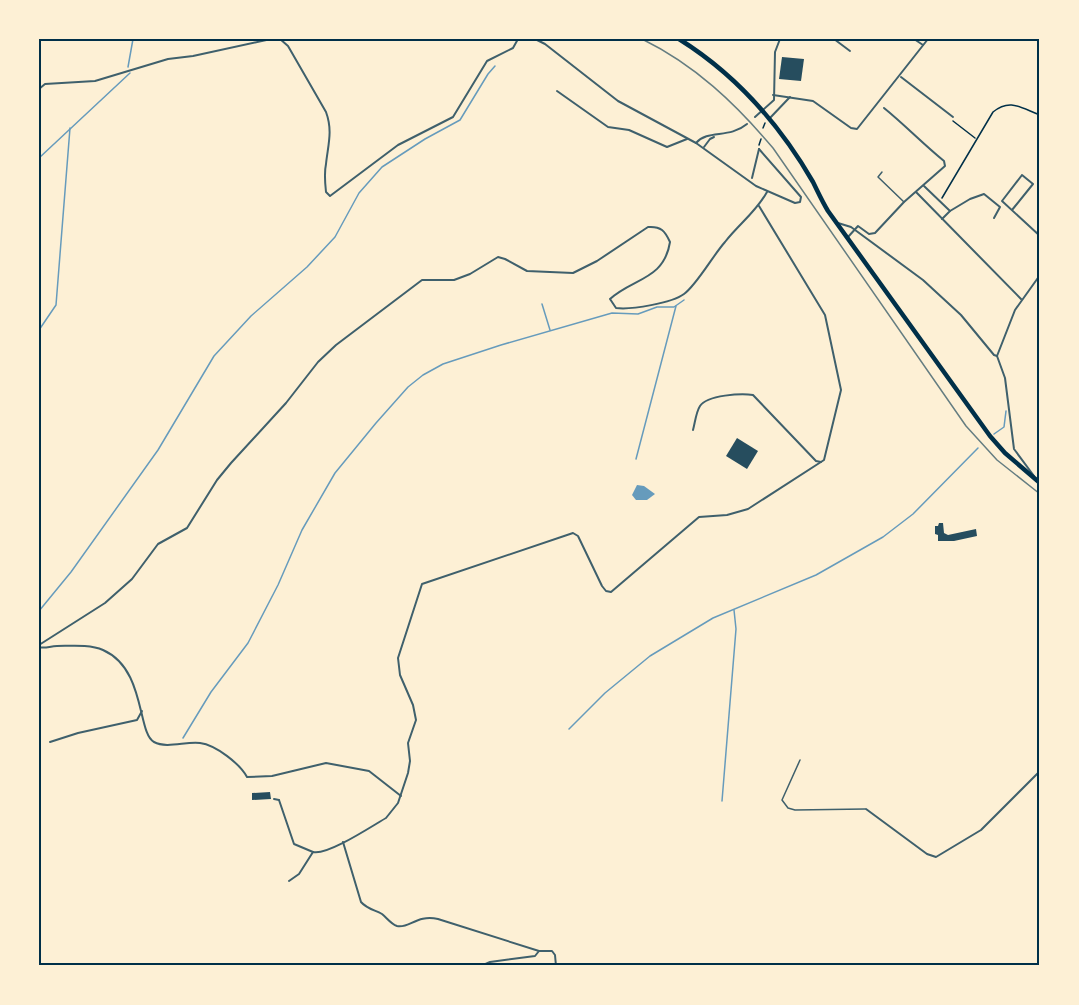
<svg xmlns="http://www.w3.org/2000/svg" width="1079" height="1005" font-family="Mulish,sans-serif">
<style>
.water{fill:#669bbc}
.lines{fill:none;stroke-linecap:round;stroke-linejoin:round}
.stream{stroke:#669bbc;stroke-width:1.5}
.building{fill:#264d5e}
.path{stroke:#003049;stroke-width:1.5}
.service{stroke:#3f606c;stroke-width:1.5}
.pedestrian{stroke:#3f606c;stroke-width:2}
.minor{stroke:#3f606c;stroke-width:2}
.primary{stroke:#003049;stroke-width:4.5}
.rail{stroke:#657d81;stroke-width:1.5}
.neatline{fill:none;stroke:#003049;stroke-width:2}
</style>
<rect width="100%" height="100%" fill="#fdf0d5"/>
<path class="water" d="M637 485 644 486 655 494 647 500H636L632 495Z"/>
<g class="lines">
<g class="stream">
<path d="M128 67 133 39"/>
<path d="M39 158 130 73"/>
<path d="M542 304 550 330"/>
<path d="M39 330 56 305 70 128"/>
<path d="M994 434 1004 427 1006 411"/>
<path d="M636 459 676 306"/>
<path d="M39 611 71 572 158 450 214 356 251 316 307 267 335 237 359 193 382 167 425 139 460 120 488 74 495 66"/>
<path d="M569 729 605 693 650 656 713 618 816 575 883 537 913 514 978 448"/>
<path d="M183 738 211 692 248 643 278 585 302 530 335 473 376 423 408 387 423 375 443 364 501 345 612 313 638 314 657 307H674L684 300"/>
<path d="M722 801 736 629 734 610"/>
</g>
</g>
<g class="building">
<path d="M782 57 804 59 801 81 779 79Z"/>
<path d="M737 438 758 451 747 469 726 456Z"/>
<path d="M939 523H943L944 533 948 535 976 529 977 536 954 541H938V535L935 534V526H938Z"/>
<path d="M270 792 271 799 252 800V793Z"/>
</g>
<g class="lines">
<g class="path">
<path d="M953 121 975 138"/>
<path d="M763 128 765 123"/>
<path d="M759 145 761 139"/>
<path d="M942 198 993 112C1010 98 1021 108 1040 115"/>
<path d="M1040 345 1038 378 1040 388"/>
</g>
<g class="service">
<path d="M882 172 878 177 904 202"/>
<path d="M800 760 782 800 788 808 795 810 865 809"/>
</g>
<path class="pedestrian" d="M279 800 294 844 313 852"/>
<g class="minor">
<path d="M280 39 288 46 326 112C333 131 328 145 326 164 324 173 325 183 326 192L330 196 398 145 453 117 487 61 513 48 518 39"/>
<path d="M535 39 545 44 618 101 696 143 756 186 795 203 800 202 801 197 759 149"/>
<path d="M834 39 850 51"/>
<path d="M914 39 923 45"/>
<path d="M901 77 953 117"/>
<path d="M39 89 45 84 95 81 168 59 193 56 271 39"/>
<path d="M557 91 608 127 629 130 667 147 687 139"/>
<path d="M773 95 813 101 851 128 857 129 928 39"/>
<path d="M755 117 774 100 775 52 780 39"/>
<path d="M769 119 790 97"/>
<path d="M696 143C708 129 729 139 747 124"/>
<path d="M704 147 710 139 714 137"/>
<path d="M752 178 759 149"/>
<path d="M924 186 950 211 942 219"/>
<path d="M916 192 1021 299"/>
<path d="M1012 210 1033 184 1022 175 1002 201 1040 236"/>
<path d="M950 211 970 199 984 194 1000 207 994 218"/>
<path d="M838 223 851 227 923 280 961 315 994 355 997 356 1005 378 1014 449 1034 476"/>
<path d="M848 237 858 226 869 234 875 233 904 202 945 166 944 161C923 144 905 125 884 108"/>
<path d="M997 356 1015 310 1040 275"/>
<path d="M693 430C695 423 696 412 700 406 707 395 742 393 753 395L816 461 821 462"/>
<path d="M39 645 105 603 132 579 158 544 187 528 217 480 231 463 286 403 318 362 336 345 422 280H454L470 274 498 257 505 259 527 271 573 273 597 261 648 227C661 226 665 231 670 242 664 280 633 278 610 299L616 308C631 310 672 303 684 294 696 286 714 254 725 242 739 224 756 212 767 192"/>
<path d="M39 647C45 649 50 646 57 646 70 646 90 644 103 650 146 669 137 733 154 742 167 749 186 741 200 743 216 745 240 764 247 777L272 776 326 763 369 771 401 796"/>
<path d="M50 742 78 733 137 720 142 711"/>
<path d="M274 799 279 800"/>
<path d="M866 809 927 854 936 857 981 830 1040 771"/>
<path d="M343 842 361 902C367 909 375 910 382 914 387 918 391 924 397 926 409 929 417 914 438 919L539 951H552L555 955 556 966"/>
<path d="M289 881 299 874 313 852C327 856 372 826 386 818L398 803 408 773 410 761 408 743 416 720 413 705 400 675 398 658 422 584 573 533 578 536 602 586 606 591 611 592 699 517 727 515 748 509 824 460 841 390 825 315 759 206"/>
<path d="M481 966 490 962 535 956 539 951"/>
</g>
<path class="primary" d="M679 39C735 74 780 125 813 182 818 192 822 201 828 211L990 436 1005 453 1040 483"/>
<path class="rail" d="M642 39C695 65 735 103 773 148L966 426 997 460 1040 494"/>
</g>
<rect width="1079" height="1005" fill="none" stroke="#fdf0d5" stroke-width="81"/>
<rect x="40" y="40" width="998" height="924" class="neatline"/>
</svg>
